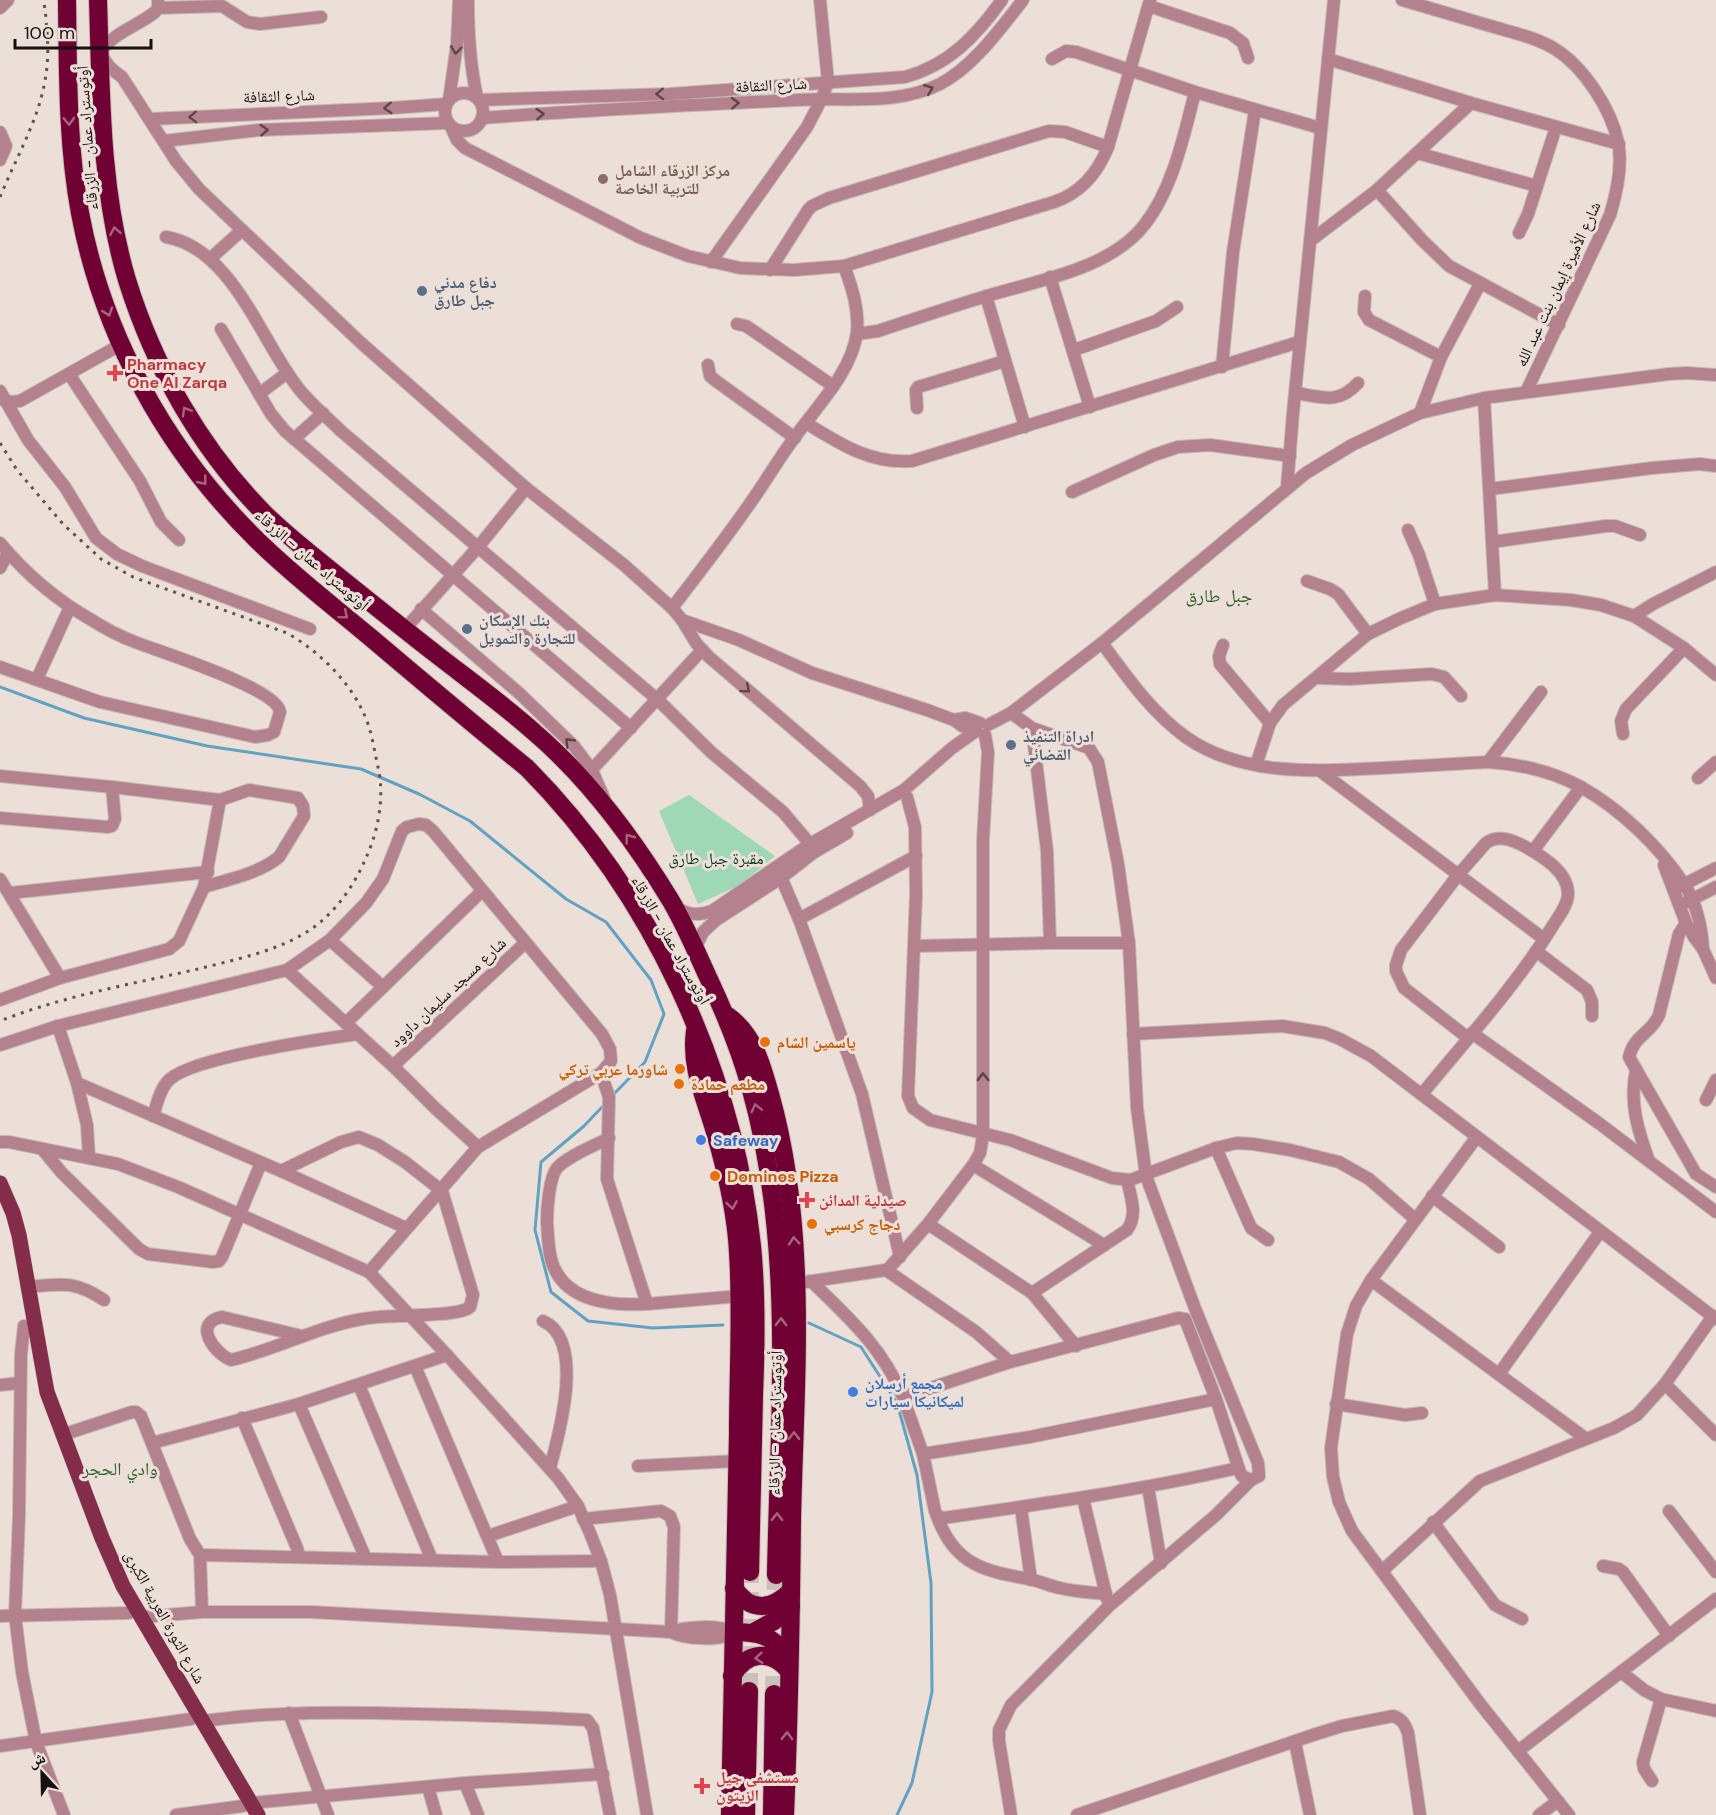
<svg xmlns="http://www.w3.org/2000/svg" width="1716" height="1815" font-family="'DM Sans','Noto Naskh Arabic',sans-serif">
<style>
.green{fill:#9ed8b6}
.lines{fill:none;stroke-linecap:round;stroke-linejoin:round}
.stream{stroke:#61a2c3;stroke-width:3}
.highway-tunnel{stroke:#ccc0ba;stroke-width:18;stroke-dasharray:18 9;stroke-linecap:butt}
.minor-casing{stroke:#c5bab4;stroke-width:14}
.major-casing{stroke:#c5bab4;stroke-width:16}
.highway-casing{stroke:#c5bab4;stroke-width:20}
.minor{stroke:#b4828e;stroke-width:12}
.major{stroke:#842d4a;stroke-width:15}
.highway{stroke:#700033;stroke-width:18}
.rail{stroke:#5a534f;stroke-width:3;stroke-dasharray:3 6;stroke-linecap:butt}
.oneway{stroke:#5d4448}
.oneway2{stroke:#a8647d}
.education-dot{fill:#8d6e63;stroke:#ecdfd8;stroke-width:2}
.service-dot{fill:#5c6f8a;stroke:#ecdfd8;stroke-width:2}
.health-dot{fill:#e0444e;stroke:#ecdfd8;stroke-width:2}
.food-dot{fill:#e8710a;stroke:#ecdfd8;stroke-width:2}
.shop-dot{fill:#3f7fe0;stroke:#ecdfd8;stroke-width:2}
.labels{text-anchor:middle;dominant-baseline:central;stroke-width:6;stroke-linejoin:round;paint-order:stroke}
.street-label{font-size:16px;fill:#16110f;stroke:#ecdfd8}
.education-label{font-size:16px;font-weight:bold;fill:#785e54;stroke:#ecdfd8;text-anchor:start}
.service-label{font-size:16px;font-weight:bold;fill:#4e5e75;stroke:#ecdfd8;text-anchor:start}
.health-label{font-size:16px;font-weight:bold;fill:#be3a42;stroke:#ecdfd8;text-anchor:start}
.park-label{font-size:16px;fill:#003620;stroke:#ecdfd8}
.food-label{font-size:16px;font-weight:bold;fill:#c56008;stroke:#ecdfd8;text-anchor:start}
.shop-label{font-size:16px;font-weight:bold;fill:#366cbe;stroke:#ecdfd8;text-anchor:start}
.neighbourhood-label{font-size:18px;fill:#285f2b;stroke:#ecdfd8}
</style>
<rect width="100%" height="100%" fill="#ecdfd8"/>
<path class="green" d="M689 795 775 856 740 885 698 904 659 811Z"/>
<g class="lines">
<g class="stream">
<path d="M0 687 84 718 207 746 361 769 419 794 470 821 566 899 606 922 651 980 664 1014 645 1062 612 1096"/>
<path d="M604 1105 584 1126 541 1162 535 1230 551 1292 588 1321 653 1328 723 1325"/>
<path d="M809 1323 861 1347 897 1403 917 1475 931 1583 932 1692 912 1783 897 1815"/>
</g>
<g class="highway-tunnel">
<path d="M775 1617 776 1575"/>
<path d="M749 1691 750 1572"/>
<path d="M774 1694 775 1647"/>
</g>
<g class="minor-casing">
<g id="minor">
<path d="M158 0V8L155 12C138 26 112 33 101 52 105 64 112 70 122 77L176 161 199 189 360 342 526 488 624 565 672 608 682 620 739 640 812 673 927 710 954 720 962 726 975 731"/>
<path d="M468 0C468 33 470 65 477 97"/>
<path d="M1402 0C1432 9 1463 18 1494 27 1515 33 1537 38 1555 49 1584 67 1611 109 1618 142 1623 166 1617 192 1610 215L1526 392"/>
<path d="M1149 6 1230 33 1243 43 1248 58"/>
<path d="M0 8 8 0"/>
<path d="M158 8 222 6 247 22 260 24 321 17"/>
<path d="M1052 59 1066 51 1076 52 1195 92 1320 128"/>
<path d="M1328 59 1471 103 1619 144"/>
<circle cx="464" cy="112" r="19"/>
<path d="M449 100 457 44 459 0"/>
<path d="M479 100 670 94 905 77C949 65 976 36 1002 0"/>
<path d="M482 118C587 110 692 105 797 100 844 97 897 106 940 84 972 68 1001 28 1023 0"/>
<path d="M150 119 392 108 446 104"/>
<path d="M451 127 457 140 465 148 641 238 688 256 740 268 794 270 844 266 1054 202C1081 193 1098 172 1108 147L1150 0"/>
<path d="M0 132 6 146 0 160"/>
<path d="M164 141 259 130 448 123"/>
<path d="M1417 153 1537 186"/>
<path d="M1377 190 1422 240 1449 266 1559 325"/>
<path d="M1519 233 1528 214 1556 127"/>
<path d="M166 237C231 248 260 338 296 385 308 402 326 416 341 431L658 700 712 753 783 812 810 844"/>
<path d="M1310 241 1377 190 1471 103"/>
<path d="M210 259 242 230"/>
<path d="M711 262 807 127 822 98 828 82 820 0"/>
<path d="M770 270 808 210 812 206 829 198 1049 131 1065 132 1108 147"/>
<path d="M1050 277 1090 407"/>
<path d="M986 296 1025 427"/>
<path d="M1365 296 1364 312 1369 320 1441 357"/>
<path d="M737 324 746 326 752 330 833 386"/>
<path d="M221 329 271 414 285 431 631 728"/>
<path d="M857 334 878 331C914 319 950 307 987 296 1039 280 1111 269 1145 224 1173 188 1184 135 1195 92"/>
<path d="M1074 350 1156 321 1177 307"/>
<path d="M708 365 710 376 716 381 795 438"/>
<path d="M1222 367 1233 252 1255 110"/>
<path d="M69 374 140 481 161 522 179 540"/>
<path d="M0 391 28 440 65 487 96 538 117 554 142 566 310 629"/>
<path d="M1296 393C1322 397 1338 405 1358 383"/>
<path d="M259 394 287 373"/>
<path d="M1484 398 1495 595"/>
<path d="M1 399 11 402 20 401 120 345"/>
<path d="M917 408 916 390 918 387 1005 361"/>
<path d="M1420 413 1441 357 1480 284"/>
<path d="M806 423C840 444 870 464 912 461L1299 342"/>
<path d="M294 439 323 413"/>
<path d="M1287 487 1293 413 1334 0"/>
<path d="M1490 489 1652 468 1700 464 1716 466"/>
<path d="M1072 492 1154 455 1178 447 1210 445 1290 456"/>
<path d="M1408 530 1419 555 1435 604"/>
<path d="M1492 542 1606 526H1615L1640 535"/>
<path d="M0 543C26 574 55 599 90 619 104 628 119 636 135 642 160 652 277 688 280 712L274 732 268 735 255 737 100 702 0 667"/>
<path d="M0 568 8 553"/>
<path d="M1307 581 1330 589 1338 594 1368 634"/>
<path d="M672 608C699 573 726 538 751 502 766 481 779 458 795 437 817 406 852 372 857 332 859 309 852 287 844 266"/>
<path d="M421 609 519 693 574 746 592 770 604 798"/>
<path d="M1634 616 1653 604 1716 572"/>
<path d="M682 620 696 643 709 657 860 786 868 796 870 810"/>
<path d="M404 630 479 546 526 488"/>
<path d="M1102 643C1127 677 1152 713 1187 738 1244 777 1318 771 1383 768 1418 766 1453 764 1488 762 1520 764 1553 772 1581 787 1620 809 1659 846 1684 884 1696 901 1702 928 1703 949"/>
<path d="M1223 645 1219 656 1220 664 1270 723"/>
<path d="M1316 678 1350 679 1432 674 1444 677 1461 696"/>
<path d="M37 679 70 607"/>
<path d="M954 720 965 718 980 723"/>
<path d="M988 725 1011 713 1102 643 1306 473 1352 445 1420 413 1484 398 1669 374 1687 373 1716 375"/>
<path d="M1032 728 1047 851 1050 943"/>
<path d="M1623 734 1621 721 1626 709 1684 648"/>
<path d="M1488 762 1541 692"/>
<path d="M1256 765 1270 723 1283 705 1368 634 1401 618 1435 604 1495 595 1571 600 1601 605 1634 616 1684 648 1716 675"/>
<path d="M1320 771 1544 939"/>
<path d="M587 775 702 650"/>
<path d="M0 776 112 787 220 800 204 887 179 941 169 949 60 978 0 1000"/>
<path d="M1698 778 1716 762"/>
<path d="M907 797 915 827 916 894 908 1096 913 1108 930 1120 1010 1140 1112 1178 1130 1180 1216 1148 1237 1143 1253 1144 1290 1150 1339 1162 1369 1179 1415 1219"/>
<path d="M0 818 108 827 112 826 115 819 112 787"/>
<path d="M1533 851 1581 787"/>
<path d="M1664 865 1686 923 1694 937 1703 949 1716 978"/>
<path d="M777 868 799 919 862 1094 900 1257"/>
<path d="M0 879 60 978"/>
<path d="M204 887C229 879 258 874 279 857L304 816 303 806 298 798 249 790 220 800"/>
<path d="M1677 888 1716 868"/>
<path d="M10 893 208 872"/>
<path d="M1685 903 1716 887"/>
<path d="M676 907C688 915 698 916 712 911L810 844 904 790 952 748 976 731"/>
<path d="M799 919 916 856"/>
<path d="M1686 923 1679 934 1659 1015C1651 1034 1634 1035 1629 1057L1696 1174 1716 1187"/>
<path d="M330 940 383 987"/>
<path d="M915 946 1050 943H1129"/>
<path d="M695 949 703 932 716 920 781 878 813 853 847 833"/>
<path d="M1536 951 1587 990 1592 1002V1016"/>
<path d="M287 970 393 1066 435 1108 478 1147"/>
<path d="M346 1023 482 891"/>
<path d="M58 1026 77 1083 281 1171 406 1228"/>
<path d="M1472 1033 1600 1124 1716 1212"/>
<path d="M1133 1034 1282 1026 1325 1033 1340 1039 1371 1056 1716 1319"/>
<path d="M0 1045 58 1026 287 970 330 940 366 903 383 879 402 831 407 827 419 824 426 825 433 831 602 1034 610 1049 611 1061 601 1073 478 1147 369 1272"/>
<path d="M393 1066 525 943"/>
<path d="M1636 1070C1629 1102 1638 1131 1649 1161"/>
<path d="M601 1073 609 1097 607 1179 647 1304 740 1296"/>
<path d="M77 1083 87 1125 89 1158"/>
<path d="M1422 1094C1466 1040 1515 987 1552 927 1558 917 1567 907 1568 895 1569 872 1542 856 1524 846 1512 840 1498 834 1486 843L1458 875 1401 950 1396 965V971L1404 988 1468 1038"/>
<path d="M1706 1100 1716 1080"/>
<path d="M153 1116C157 1104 160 1088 170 1079 195 1057 321 1039 358 1034"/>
<path d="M609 1138C594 1146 568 1156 557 1168 549 1178 547 1209 547 1222 548 1234 548 1247 551 1259 562 1301 610 1306 647 1304"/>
<path d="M1476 1138 1371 1280 1356 1306 1347 1334 1331 1448 1333 1477 1339 1502 1352 1531 1481 1705 1569 1815"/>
<path d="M0 1142H9L118 1164 178 1187 369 1272 447 1355 558 1478 578 1506 590 1533 601 1561 610 1595 647 1815"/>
<path d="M1216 1148 1251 1228 1268 1240"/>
<path d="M42 1149 62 1173 139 1249 148 1254 213 1262 219 1261 222 1257 261 1163"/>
<path d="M973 1165 1104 1245"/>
<path d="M281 1171 341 1142 359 1137 378 1145 405 1162 442 1191 473 1295 470 1307C459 1317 396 1315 378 1317 327 1321 280 1349 231 1360 214 1353 192 1323 222 1317L302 1336"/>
<path d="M1432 1196 1499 1247"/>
<path d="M928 1224 1032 1293 1076 1346"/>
<path d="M886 1270 976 1332 1010 1362"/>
<path d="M1371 1280 1585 1438"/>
<path d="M811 1281C849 1318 882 1347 903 1397L1010 1362 1178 1318 1185 1319 1216 1399 1240 1472 1242 1476 1251 1480 1259 1476 1258 1463 1196 1311 1146 1176 1137 1108 1129 943 1118 864 1098 762 1089 748 1032 728 1011 713"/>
<path d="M806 1282 886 1270 890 1267 928 1224 973 1165 980 1153 983 1135V840L988 752 985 735"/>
<path d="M27 1287C62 1284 74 1280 104 1300"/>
<path d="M1032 1293 1127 1230C1138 1215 1131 1198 1127 1180"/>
<path d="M543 1321C586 1340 559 1434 550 1468"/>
<path d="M24 1326 21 1354 19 1516 15 1615 22 1672 36 1742 64 1815"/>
<path d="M415 1366 498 1562"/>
<path d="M1499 1374 1600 1232"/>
<path d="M1665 1384 1716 1435"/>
<path d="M0 1385 20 1383"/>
<path d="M359 1385 432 1560"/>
<path d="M903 1397 923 1454 935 1511 937 1516 943 1518C1042 1504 1141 1490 1238 1468"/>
<path d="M299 1404 366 1559"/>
<path d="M1336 1404 1405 1415 1422 1413"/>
<path d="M242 1418 297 1548 299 1557"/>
<path d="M62 1435 132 1412H136L141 1416 190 1539 200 1555 202 1612"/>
<path d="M152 1443 299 1404 447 1355"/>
<path d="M923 1454 1030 1437 1216 1399"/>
<path d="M638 1466 737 1461"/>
<path d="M1148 1487 1161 1563"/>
<path d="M1083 1498 1107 1599"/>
<path d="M1021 1508 1031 1580"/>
<path d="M1669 1511 1716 1572"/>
<path d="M937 1516C954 1564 983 1571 1029 1579 1039 1581 1050 1586 1060 1588 1075 1592 1091 1592 1106 1594"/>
<path d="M583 1519 661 1511 670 1516 674 1527 671 1632"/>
<path d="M1433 1522 1495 1605 1522 1619"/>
<path d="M488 1536 578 1506"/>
<path d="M200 1555 498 1562 601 1561"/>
<path d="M1603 1566 1619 1569 1623 1572 1669 1636"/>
<path d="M1382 1571 1480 1481 1614 1428 1637 1415 1665 1384 1713 1316"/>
<path d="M0 1616 129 1613"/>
<path d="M142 1617 202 1612H311L671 1632C685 1626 720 1625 734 1632"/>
<path d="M671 1632C684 1639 722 1642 734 1632"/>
<path d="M1621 1672 1644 1690 1661 1699 1716 1711"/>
<path d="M289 1713 328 1815"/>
<path d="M203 1721C274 1711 346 1712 418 1714 474 1715 531 1717 587 1720L593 1728 610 1815"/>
<path d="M1295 1742 1310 1815"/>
<path d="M0 1746 191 1719"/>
<path d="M1518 1751 1716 1599"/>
<path d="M1652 1781 1644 1769 1643 1762 1661 1699"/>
<path d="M465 1783 478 1815"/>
<path d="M428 1787 436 1815"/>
<path d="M251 1803 465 1783 603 1774"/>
<path d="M176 1815 243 1806"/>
<path d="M1011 1815 999 1741V1730L1011 1705 1109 1606 1216 1515 1251 1480"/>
<path d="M1077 1815 1316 1734 1342 1726 1393 1716C1402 1719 1405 1724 1408 1733L1420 1815"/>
<path d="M1539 1815 1558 1801"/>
</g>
</g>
<g class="major-casing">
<path id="major" d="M0 1183 13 1213 19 1235 47 1392 102 1538 123 1586 258 1815"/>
</g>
<g class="highway-casing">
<g id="highway">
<path d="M67 0C68 71 67 143 80 213 103 336 166 450 255 538 291 574 332 605 370 637 422 681 474 725 527 768 652 894 733 1070 752 1246 757 1296 756 1346 754 1395 753 1454 751 1513 750 1572"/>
<path d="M98 0C101 93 100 190 127 280 154 367 201 450 265 514 286 535 311 554 334 573 370 602 405 630 441 658 472 682 505 706 534 732 589 779 634 840 671 901 685 925 696 951 707 975 724 1011 739 1047 750 1086 795 1245 779 1412 776 1575"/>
<path d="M728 1016C754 1035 762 1065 770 1094 809 1231 795 1379 792 1519 791 1618 789 1717 785 1815"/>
<path d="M695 1031C690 1068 705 1097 715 1132 726 1170 736 1211 738 1252 742 1312 738 1373 738 1434 736 1561 732 1688 730 1815"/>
<path d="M734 1588C751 1613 771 1610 791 1591"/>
<path d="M734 1632C761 1632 771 1636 789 1656"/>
<path d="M754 1632 774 1621 791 1607"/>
<path d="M732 1676C747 1651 771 1649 789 1671"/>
<path d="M746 1815 749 1691"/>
<path d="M772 1815 774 1694"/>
</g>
</g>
<use href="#minor" class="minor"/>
<use href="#major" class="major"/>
<use href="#highway" class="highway"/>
<g class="rail">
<path d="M0 197C24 139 53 98 47 32 46 21 46 10 43 0"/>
<path d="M0 443 17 470 63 524 101 559 133 577 287 633C323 654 356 687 369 727 373 740 375 754 378 767 385 797 378 833 365 860 353 888 332 917 305 933 274 952 233 960 198 969 132 984 63 996 0 1021"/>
</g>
</g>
<defs><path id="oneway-chevron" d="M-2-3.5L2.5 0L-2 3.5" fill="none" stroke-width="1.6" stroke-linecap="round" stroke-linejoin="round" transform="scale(1.5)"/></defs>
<g class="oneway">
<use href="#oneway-chevron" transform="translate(456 50) rotate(97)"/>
<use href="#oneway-chevron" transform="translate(929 89) rotate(-22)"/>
<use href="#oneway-chevron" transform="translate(660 94) rotate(178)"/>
<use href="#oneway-chevron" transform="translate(735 103) rotate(-3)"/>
<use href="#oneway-chevron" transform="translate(388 108) rotate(177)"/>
<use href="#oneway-chevron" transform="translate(540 114) rotate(-4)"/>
<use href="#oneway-chevron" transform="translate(193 117) rotate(178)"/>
<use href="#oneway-chevron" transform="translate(264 130) rotate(-4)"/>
<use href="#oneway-chevron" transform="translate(746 689) rotate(40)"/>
<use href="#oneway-chevron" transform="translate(569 742) rotate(-134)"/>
<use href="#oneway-chevron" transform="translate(983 1077) rotate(-90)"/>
</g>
<g class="oneway2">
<use href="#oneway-chevron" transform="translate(69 121) rotate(88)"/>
<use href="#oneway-chevron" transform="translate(115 231) rotate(-100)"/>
<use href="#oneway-chevron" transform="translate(108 312) rotate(71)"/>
<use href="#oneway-chevron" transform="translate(186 411) rotate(-121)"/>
<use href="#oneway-chevron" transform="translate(203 481) rotate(51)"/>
<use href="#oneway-chevron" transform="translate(344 615) rotate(40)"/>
<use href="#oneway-chevron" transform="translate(629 838) rotate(-127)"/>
<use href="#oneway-chevron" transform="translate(756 1108) rotate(-104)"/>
<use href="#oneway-chevron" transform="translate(732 1205) rotate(81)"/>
<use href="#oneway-chevron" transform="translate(794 1241) rotate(-95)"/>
<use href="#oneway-chevron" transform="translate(781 1322) rotate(-89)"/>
<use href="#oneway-chevron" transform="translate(794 1436) rotate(-89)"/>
<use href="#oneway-chevron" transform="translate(777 1517) rotate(-89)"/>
<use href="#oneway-chevron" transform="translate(759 1658) rotate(175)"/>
<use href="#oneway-chevron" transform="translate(787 1736) rotate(-89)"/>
</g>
<circle class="education-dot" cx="603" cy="179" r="6"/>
<g class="service-dot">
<circle cx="422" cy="291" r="6"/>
<circle cx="467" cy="629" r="6"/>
<circle cx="1011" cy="745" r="6"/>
</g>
<g class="health-dot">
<path d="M112 364h6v6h6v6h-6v6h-6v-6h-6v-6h6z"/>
<path d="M804 1191h6v6h6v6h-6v6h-6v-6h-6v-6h6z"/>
<path d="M699 1777h6v6h6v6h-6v6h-6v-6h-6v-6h6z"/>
</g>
<g class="food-dot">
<circle cx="765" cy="1042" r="6"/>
<circle cx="680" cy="1069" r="6"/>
<circle cx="679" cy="1084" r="6"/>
<circle cx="715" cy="1176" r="6"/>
<circle cx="812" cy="1224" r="6"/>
</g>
<g class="shop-dot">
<circle cx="701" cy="1140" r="6"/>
<circle cx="853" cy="1392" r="6"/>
</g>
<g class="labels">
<g class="street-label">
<text transform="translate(771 85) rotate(-3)">شارع الثقافة</text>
<text transform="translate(279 96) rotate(-2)">شارع الثقافة</text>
<text transform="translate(87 138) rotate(-94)">أوتوستراد عمان - الزرقاء</text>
<text transform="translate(1558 284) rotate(-65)">شارع الأميرة إيمان بنت عبد الله</text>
<text transform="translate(312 560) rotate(41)">أوتوستراد عمان - الزرقاء</text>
<text transform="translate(671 940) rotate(61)">أوتوستراد عمان - الزرقاء</text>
<text transform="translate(448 992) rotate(-43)">شارع مسجد سليمان داوود</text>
<text transform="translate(775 1423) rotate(-89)">أوتوستراد عمان - الزرقاء</text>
<text transform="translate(165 1617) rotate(61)">شارع الثورة العربية الكبرى</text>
</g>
<g class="education-label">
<text x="615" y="170">مركز الزرقاء الشامل<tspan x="615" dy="18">للتربية الخاصة</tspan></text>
</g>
<g class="service-label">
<text x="434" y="282">دفاع مدني<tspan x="434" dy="18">جبل طارق</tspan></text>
<text x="479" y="620">بنك الإسكان<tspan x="479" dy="18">للتجارة والتمويل</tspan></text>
<text x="1023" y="736">ادراة التنفيذ<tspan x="1023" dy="18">القضائي</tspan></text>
</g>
<g class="health-label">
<text x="127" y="364">Pharmacy<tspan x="127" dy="18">One Al Zarqa</tspan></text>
<text x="819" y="1200">صيدلية المدائن</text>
<text x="716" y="1777">مستشفى جيل<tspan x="716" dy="18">الزيتون</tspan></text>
</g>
<g class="park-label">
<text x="716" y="858">مقبرة جبل طارق</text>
</g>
<g class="food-label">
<text x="777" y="1042">ياسمين الشام</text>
<text x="668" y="1069" text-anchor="end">شاورما عربي تركي</text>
<text x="691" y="1084">مطعم حمادة</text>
<text x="727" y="1176">Dominos Pizza</text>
<text x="824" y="1224">دجاج كرسبي</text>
</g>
<g class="shop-label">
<text x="713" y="1140">Safeway</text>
<text x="865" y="1383">مجمع أرسلان<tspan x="865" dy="18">لميكانيكا سيارات</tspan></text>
</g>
<g class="neighbourhood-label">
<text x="1219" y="596">جبل طارق</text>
<text x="120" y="1469">وادي الحجر</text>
</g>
</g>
<g transform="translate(42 1773) rotate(338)" stroke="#ecdfd8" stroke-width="4.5" paint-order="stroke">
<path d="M0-4.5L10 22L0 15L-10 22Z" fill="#16110f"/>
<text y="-9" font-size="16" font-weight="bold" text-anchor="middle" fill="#16110f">ش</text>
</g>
<path d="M15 39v9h136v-9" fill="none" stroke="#16110f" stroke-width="3"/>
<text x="24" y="39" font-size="18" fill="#16110f" stroke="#ecdfd8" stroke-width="4.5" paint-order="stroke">100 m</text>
</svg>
